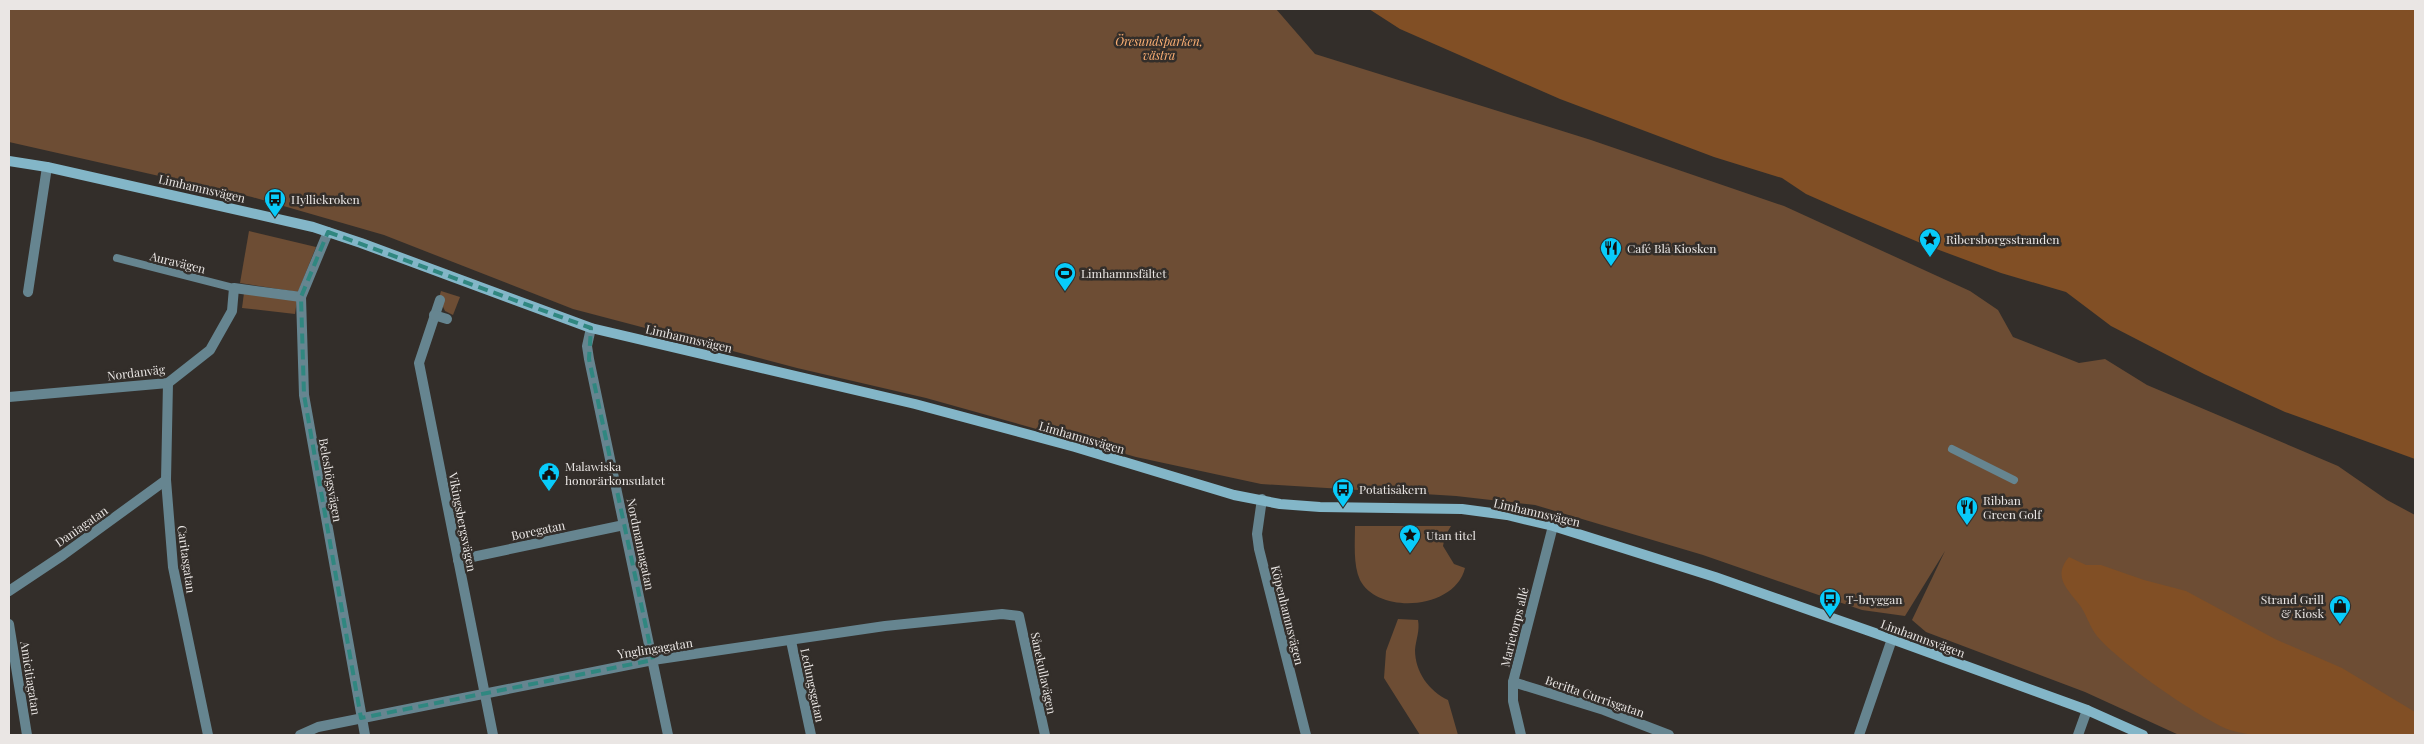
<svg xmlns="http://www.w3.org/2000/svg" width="2424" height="744" font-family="'Playfair Display',serif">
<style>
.green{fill:#6d4d34}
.water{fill:#814f25}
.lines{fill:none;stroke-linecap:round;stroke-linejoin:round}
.pedestrian{stroke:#668590;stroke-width:8}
.minor{stroke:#668590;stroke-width:10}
.tertiary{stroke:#668590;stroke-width:10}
.secondary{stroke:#83b6c8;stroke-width:10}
.marked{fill:none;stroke:#308780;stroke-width:4;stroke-dasharray:10 6;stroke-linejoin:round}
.labels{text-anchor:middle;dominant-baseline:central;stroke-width:5;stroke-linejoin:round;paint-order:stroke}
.park-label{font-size:12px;font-style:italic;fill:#feb175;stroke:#332e2a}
.street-label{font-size:12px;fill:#eae6e4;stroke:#332e2a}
.poi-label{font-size:12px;fill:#eae6e4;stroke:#332e2a;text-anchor:start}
</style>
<rect width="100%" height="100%" fill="#332e2a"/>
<g class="green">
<path d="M9 9H1276L1315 54 1591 140 1784 206 1970 291 1998 310 2013 337 2079 363 2105 359 2147 385 2338 466 2387 500 2415 515V735H2179L2085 692 1926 632 1912 620 1945 551 1905 616 1862 610 1703 555 1535 505 1456 496 1261 484 1136 457 926 398 797 368 573 309 384 235 252 197 9 142Z"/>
<path d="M249 231 316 247 298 292 240 283Z"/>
<path d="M441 291 460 297 453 315 445 311 439 298Z"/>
<path d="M244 293 297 300 295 314 242 308Z"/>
<path d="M1355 526H1451L1445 536 1443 546 1454 564 1465 568C1455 610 1378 615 1360 580 1353 565 1355 542 1355 526Z"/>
<path d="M1398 619 1418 620C1420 631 1416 639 1415 650 1415 672 1429 691 1448 700L1458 735H1420L1384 678 1386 651Z"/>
</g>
<g class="water">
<path d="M1369 9H2415V459L2285 412 2204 374 2111 326 2066 292 2001 273 1923 244 1840 209 1806 194 1782 178 1714 157 1560 99 1400 29Z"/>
<path d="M2069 557 2086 565H2101L2144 580 2186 591 2275 639 2342 668 2415 712V735H2253C2244 733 2235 732 2227 729 2192 713 2121 664 2097 636 2089 626 2086 612 2078 603 2066 588 2053 576 2069 557Z"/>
</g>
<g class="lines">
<g class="pedestrian">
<path d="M117 258 234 288"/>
<path d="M1952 449 2014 480"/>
</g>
<g class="minor">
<path d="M328 232 301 297 304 395 365 735"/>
<path d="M28 292 47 167"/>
<path d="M440 300 419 363 493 735"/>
<path d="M434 315 447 319"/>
<path d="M591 328 587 346 589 359 668 735"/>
<path d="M168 383 166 480 173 567 208 735"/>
<path d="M9 397 168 383 210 350 232 311 234 288 301 297"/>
<path d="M458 560 624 525"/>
<path d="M9 591 63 555 166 480"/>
<path d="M9 624 27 735"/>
<path d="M791 641 811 735"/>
<path d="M1513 682 1604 710 1669 735"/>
<path d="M300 735 318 727 653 660 885 626 1002 614 1019 616 1045 735"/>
<path d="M1521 735 1513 701V682L1553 526"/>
<path d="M1859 735 1892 639"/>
<path d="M2078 735 2087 710"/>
</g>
<path class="tertiary" d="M1262 499 1257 534 1259 549 1306 735"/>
<path class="secondary" d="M9 161 47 167 313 227 361 243 591 328 915 404 1075 447 1234 495 1280 504 1320 507 1462 509 1507 515 1553 526 1715 577 1892 639 2087 710 2143 735"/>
</g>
<path class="marked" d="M328 232 591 328 589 359 653 660 361 718 304 395 301 297Z"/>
<defs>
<g id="bus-pin" transform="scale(1.125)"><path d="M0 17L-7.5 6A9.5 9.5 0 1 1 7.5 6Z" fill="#08cbfa" stroke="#332e2a"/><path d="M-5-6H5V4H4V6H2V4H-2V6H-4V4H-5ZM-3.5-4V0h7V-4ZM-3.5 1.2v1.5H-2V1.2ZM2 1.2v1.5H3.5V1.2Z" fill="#111"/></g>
<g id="sight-pin" transform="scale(1.125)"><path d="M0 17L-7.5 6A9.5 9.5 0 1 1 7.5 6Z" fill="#08cbfa" stroke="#332e2a"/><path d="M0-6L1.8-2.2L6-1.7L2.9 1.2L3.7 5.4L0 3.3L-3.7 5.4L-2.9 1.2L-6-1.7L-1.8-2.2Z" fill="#111"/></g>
<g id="restaurant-pin" transform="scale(1.125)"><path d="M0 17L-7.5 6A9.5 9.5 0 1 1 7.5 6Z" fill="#08cbfa" stroke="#332e2a"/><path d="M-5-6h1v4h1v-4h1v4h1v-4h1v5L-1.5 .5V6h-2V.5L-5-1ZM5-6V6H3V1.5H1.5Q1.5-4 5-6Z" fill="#111"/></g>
<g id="stadium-pin" transform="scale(1.125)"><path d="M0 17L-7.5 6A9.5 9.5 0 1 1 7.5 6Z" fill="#08cbfa" stroke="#332e2a"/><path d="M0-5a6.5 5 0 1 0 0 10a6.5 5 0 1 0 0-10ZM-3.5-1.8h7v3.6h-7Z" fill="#111"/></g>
<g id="civic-pin" transform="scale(1.125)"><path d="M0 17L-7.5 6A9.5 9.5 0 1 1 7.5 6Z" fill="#08cbfa" stroke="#332e2a"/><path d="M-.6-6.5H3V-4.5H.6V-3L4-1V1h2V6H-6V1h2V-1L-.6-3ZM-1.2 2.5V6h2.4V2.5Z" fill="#111"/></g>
<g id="shop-pin" transform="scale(1.125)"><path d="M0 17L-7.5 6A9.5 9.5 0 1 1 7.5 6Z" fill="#08cbfa" stroke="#332e2a"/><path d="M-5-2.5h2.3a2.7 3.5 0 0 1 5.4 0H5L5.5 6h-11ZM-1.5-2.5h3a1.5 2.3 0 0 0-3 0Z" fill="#111"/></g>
</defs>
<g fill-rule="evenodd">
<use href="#bus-pin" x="275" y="199"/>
<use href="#sight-pin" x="1930" y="239"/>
<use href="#restaurant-pin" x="1611" y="248"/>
<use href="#stadium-pin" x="1065" y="273"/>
<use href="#civic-pin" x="549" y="473"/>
<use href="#bus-pin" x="1343" y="489"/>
<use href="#restaurant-pin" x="1967" y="507"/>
<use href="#sight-pin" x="1410" y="535"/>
<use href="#bus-pin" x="1830" y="599"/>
<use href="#shop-pin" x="2340" y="606"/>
</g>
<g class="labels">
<g class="park-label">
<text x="1159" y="41">Öresundsparken,<tspan x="1159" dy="14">västra</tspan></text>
</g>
<g class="street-label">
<text transform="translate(202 188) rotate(13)">Limhamnsvägen</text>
<text transform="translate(178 262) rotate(14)">Auravägen</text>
<text transform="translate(689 338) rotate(13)">Limhamnsvägen</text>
<text transform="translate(136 372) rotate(-7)">Nordanväg</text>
<text transform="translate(1082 437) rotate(16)">Limhamnsvägen</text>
<text transform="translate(331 480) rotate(80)">Beleshögsvägen</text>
<text transform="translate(1537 512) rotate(13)">Limhamnsvägen</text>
<text transform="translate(463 522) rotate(79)">Vikingsbergsvägen</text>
<text transform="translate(81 526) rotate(-35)">Daniagatan</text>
<text transform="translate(538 530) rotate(-12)">Boregatan</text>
<text transform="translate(641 544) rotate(78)">Nordmannagatan</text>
<text transform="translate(187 559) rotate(82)">Caritasgatan</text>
<text transform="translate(1288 615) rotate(76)">Köpenhamnsvägen</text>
<text transform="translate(1514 627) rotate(-76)">Marietorps allé</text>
<text transform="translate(1923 638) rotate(20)">Limhamnsvägen</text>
<text transform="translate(655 648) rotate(-9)">Ynglingagatan</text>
<text transform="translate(1044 673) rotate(78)">Sånekullavägen</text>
<text transform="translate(31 678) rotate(81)">Amicitiagatan</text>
<text transform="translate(813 685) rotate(78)">Ledungsgatan</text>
<text transform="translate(1595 696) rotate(19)">Beritta Gurrisgatan</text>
</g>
<g class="poi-label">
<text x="291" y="199">Hylliekroken</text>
<text x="1946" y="239">Ribersborgsstranden</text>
<text x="1627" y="248">Café Blå Kiosken</text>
<text x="1081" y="273">Limhamnsfältet</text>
<text x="565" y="466">Malawiska<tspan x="565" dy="14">honorärkonsulatet</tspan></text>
<text x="1359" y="489">Potatisåkern</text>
<text x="1983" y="500">Ribban<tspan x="1983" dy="14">Green Golf</tspan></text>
<text x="1426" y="535">Utan titel</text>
<text x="1846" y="599">T-bryggan</text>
<text x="2324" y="599" text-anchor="end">Strand Grill<tspan x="2324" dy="14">&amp; Kiosk</tspan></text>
</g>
</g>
<rect width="2424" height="744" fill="none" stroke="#eae6e4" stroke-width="20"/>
</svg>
